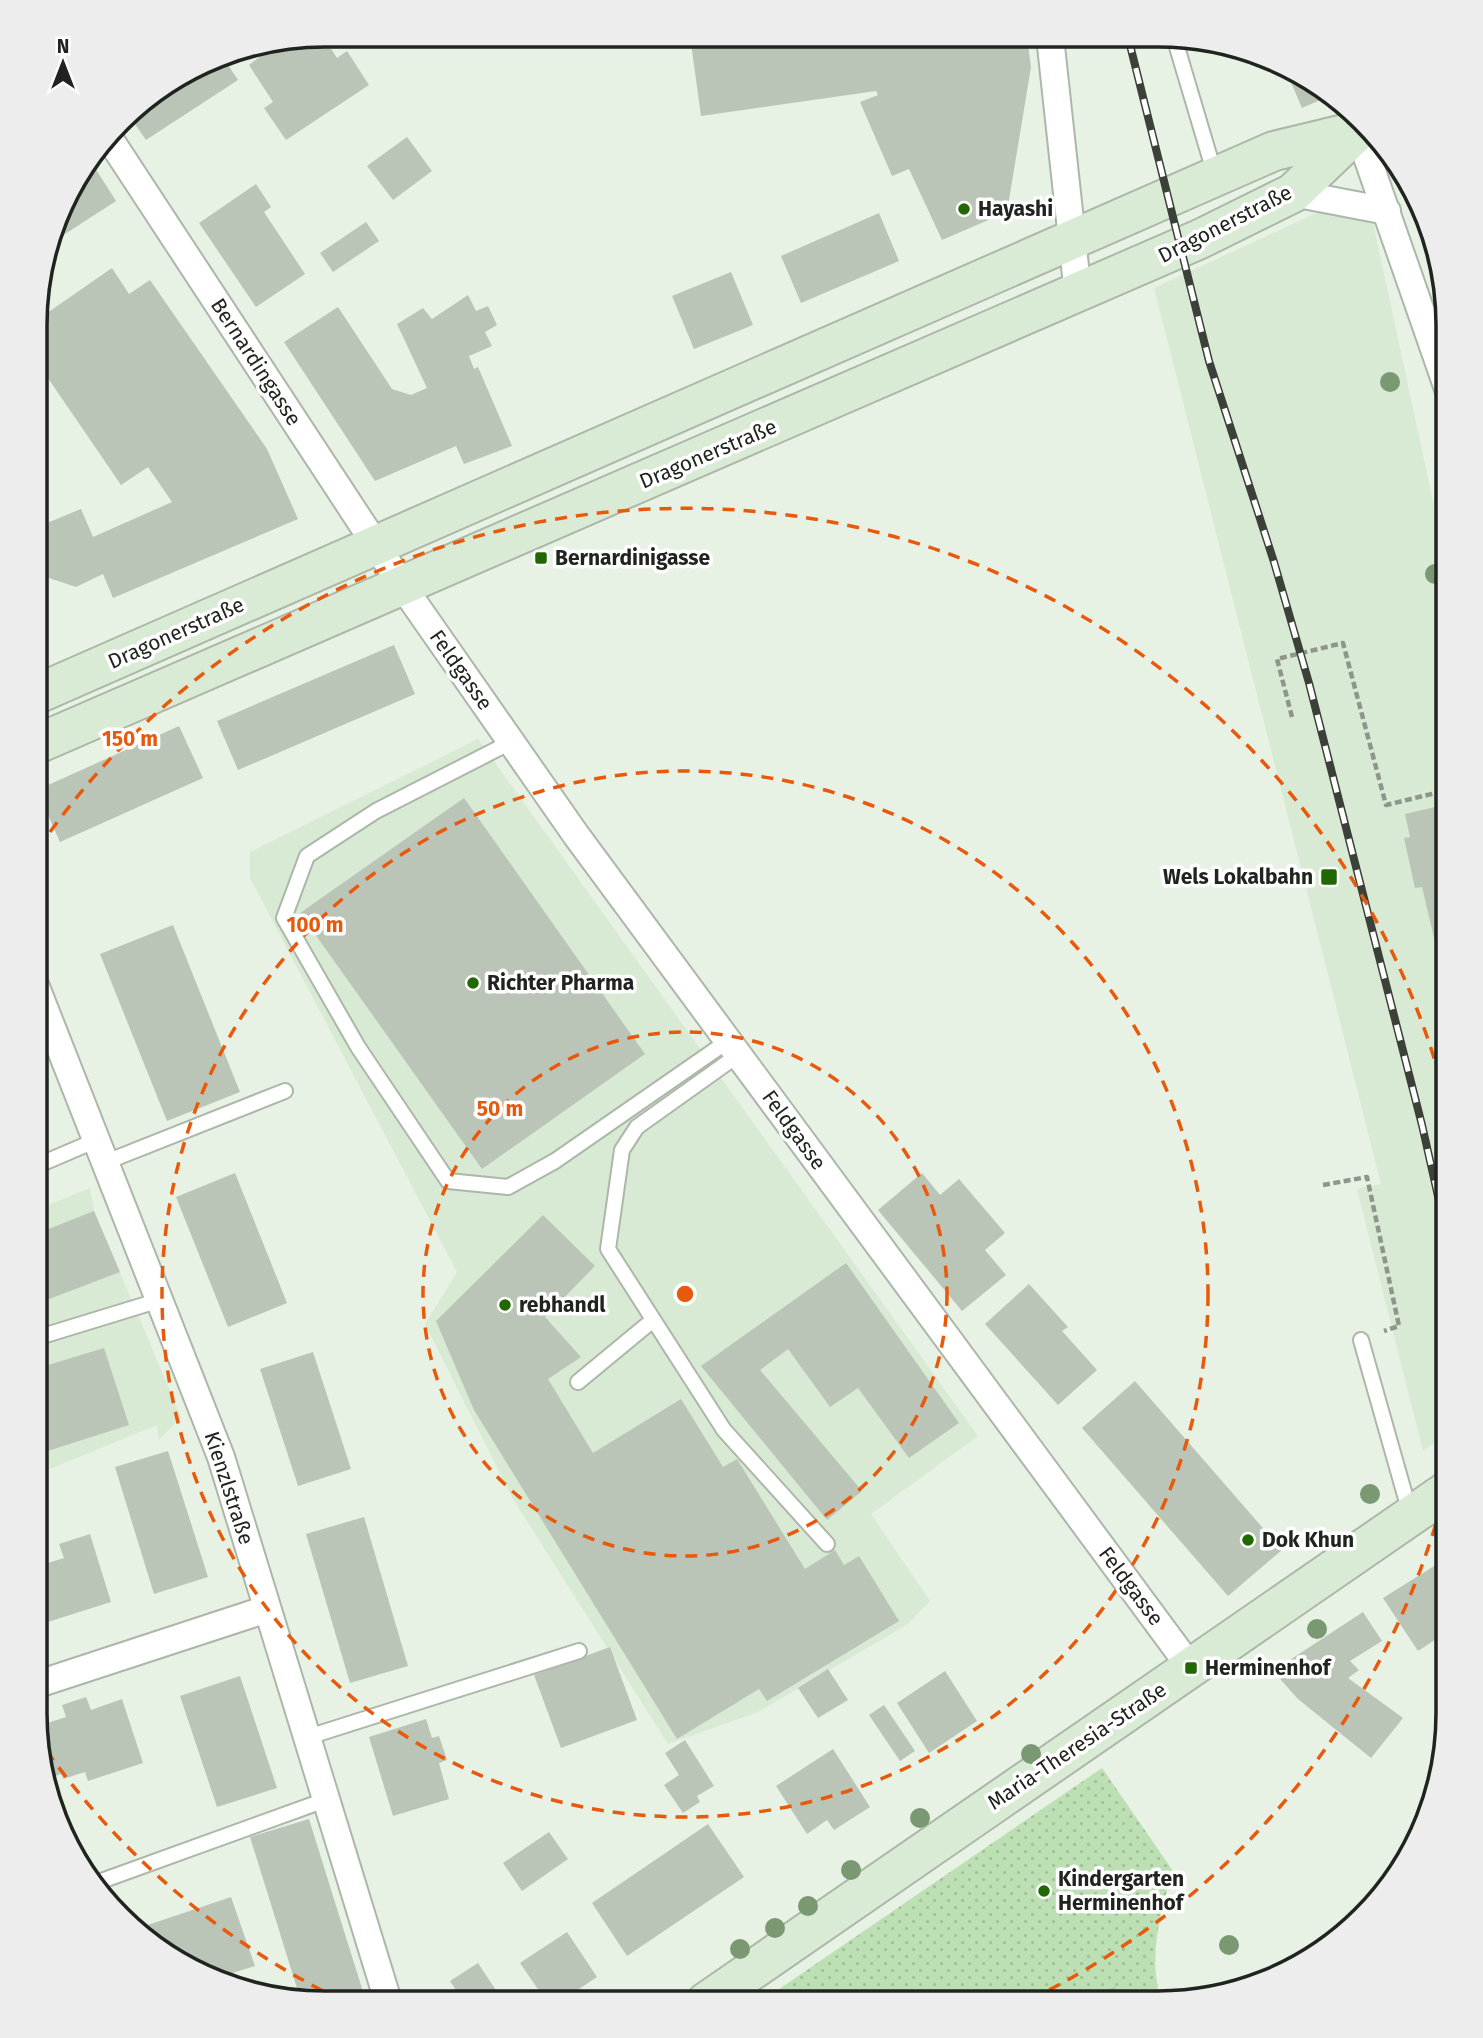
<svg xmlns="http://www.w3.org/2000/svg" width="1483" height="2038" font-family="'Fira Sans',sans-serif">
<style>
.built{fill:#d8e9d4}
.park{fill:url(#park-dots)}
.building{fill:#bac5b7}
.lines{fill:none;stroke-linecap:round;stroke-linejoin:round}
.service-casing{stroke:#acb7a9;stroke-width:18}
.minor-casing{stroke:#acb7a9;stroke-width:30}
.secondary-casing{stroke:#acb7a9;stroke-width:42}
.path{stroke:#8e968c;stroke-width:4.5;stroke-dasharray:7 3.5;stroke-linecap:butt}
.service{stroke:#fff;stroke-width:14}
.minor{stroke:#fff;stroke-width:26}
.secondary{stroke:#daebd5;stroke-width:38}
.rail-casing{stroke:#3b4039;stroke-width:8}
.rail{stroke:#fff;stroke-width:5;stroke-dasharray:16;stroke-linecap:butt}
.tree{fill:#7a9871}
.ring{fill:none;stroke:#e8590c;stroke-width:3.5;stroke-dasharray:12 9}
.poi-dot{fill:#216800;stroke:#fff;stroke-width:2.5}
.labels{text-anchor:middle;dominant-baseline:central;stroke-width:7;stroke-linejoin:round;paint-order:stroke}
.poi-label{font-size:21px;font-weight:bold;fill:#20241f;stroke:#fff;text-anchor:start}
.street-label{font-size:21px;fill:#20241f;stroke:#fff}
.rim{fill:none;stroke:#20241f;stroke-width:3.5}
.centre{fill:#e8590c;stroke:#fff;stroke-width:3.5}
.ring-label{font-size:21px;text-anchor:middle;font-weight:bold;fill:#e8590c;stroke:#fff;stroke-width:7;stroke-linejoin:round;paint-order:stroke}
</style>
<defs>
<pattern id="park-dots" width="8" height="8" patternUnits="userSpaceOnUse" patternTransform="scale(1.75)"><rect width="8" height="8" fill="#bddfb4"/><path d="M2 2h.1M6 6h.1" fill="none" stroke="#a2bf9a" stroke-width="1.8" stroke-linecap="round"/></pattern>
</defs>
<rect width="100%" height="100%" fill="#e7f2e4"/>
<g class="built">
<path d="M1366 190 1434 506 1448 555 1447 1434 1423 1451 1357 1189 1381 1184 1154 288Z"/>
<path d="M478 739 978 1436 871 1514 930 1601 908 1624 758 1712 668 1744 513 1499 425 1324 457 1272 250 878V852Z"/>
<path d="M90 1188 94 1211 181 1417 159 1440 157 1425 35 1475 36 1210Z"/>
</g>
<path class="park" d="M1102 1768 1173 1871C1160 1912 1147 1960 1162 2002H760Z"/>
<g class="building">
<path d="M322 35 337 58 347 51 369 85 286 140 264 108 273 102 249 65 261 56 255 48 257 46Z"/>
<path d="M690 36 1027 37 1031 67 1007 212 942 240 909 169 892 176 860 102 878 95 876 91 701 116Z"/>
<path d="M222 56 238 80 146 140 128 114 134 107Z"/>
<path d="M1284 66 1312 82 1334 94 1302 108Z"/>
<path d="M407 137 432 171 393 200 367 166Z"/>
<path d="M90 160 116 201 62 236 57 229 74 180Z"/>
<path d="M256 184 271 207 264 212 305 274 256 307 199 223Z"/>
<path d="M879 213 899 261 801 303 781 256Z"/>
<path d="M366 222 379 241 333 272 320 253Z"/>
<path d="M112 268 129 294 150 280 267 449 298 519 113 598 103 574 76 587 37 574V527L81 509 93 537 172 502 148 467 121 485 37 362V320Z"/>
<path d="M731 272 753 325 694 349 672 296Z"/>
<path d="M468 295 476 311 488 306 497 325 485 332 492 346 469 356 474 369 478 367 512 446 464 464 456 446 375 481 284 342 338 307 392 389 411 395 427 388 397 324 423 308 432 319Z"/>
<path d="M394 645 415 694 238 770 217 721Z"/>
<path d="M179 726 203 778 60 842 37 790Z"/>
<path d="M464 798 645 1054 482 1169 300 913Z"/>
<path d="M1448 804V939L1435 942 1422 887 1415 888 1404 838 1410 837 1405 814Z"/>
<path d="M173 925 240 1092 167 1121 100 954Z"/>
<path d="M235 1173 287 1303 228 1327 176 1197Z"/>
<path d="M922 1173 940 1195 959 1179 1005 1233 985 1250 1006 1275 962 1311 878 1210Z"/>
<path d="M94 1211 120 1272 36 1304V1234Z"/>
<path d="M543 1215 595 1266 545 1317 581 1357 548 1379 593 1453 681 1399 723 1467 737 1459 805 1569 835 1550 844 1565 859 1556 899 1621 767 1701 759 1689 677 1739 474 1410 436 1321Z"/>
<path d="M846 1263 959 1423 909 1458 858 1388 830 1407 788 1349 760 1370 862 1491 827 1520 701 1366Z"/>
<path d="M1029 1284 1068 1327 1062 1331 1097 1370 1058 1405 985 1324Z"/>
<path d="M36 1328 48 1365 104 1348 129 1425 35 1455Z"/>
<path d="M313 1352 351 1469 298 1486 260 1369Z"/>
<path d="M1135 1381 1282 1550 1228 1596 1082 1428Z"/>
<path d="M168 1451 208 1577 154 1594 115 1467Z"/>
<path d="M364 1517 408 1666 350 1683 306 1534Z"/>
<path d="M90 1534 111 1602 35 1626V1567L64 1558 59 1544Z"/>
<path d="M1447 1558V1632L1418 1651 1383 1598Z"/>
<path d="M1363 1612 1382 1641 1350 1661 1359 1670 1348 1678 1403 1718 1371 1758 1298 1699 1273 1671Z"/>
<path d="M610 1647 637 1720 561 1748 534 1675Z"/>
<path d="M828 1669 848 1700 818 1718 798 1688Z"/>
<path d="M945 1671 977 1721 929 1753 897 1703Z"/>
<path d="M240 1676 277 1788 217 1807 180 1696Z"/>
<path d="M86 1697 91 1710 122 1699 143 1763 88 1781 85 1772 63 1779 61 1774 50 1778 38 1726 66 1717 62 1705Z"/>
<path d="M884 1705 915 1751 900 1761 869 1715Z"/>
<path d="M426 1719 432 1738 439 1736 447 1760 439 1763 449 1799 393 1816 369 1737Z"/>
<path d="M685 1740 714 1786 697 1796 700 1802 683 1813 664 1785 679 1775 665 1753Z"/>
<path d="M833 1749 870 1807 834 1830 827 1820 807 1834 776 1786Z"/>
<path d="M309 1819 338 1912 366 2001H301L250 1837Z"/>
<path d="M708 1824 744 1877 627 1956 592 1903Z"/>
<path d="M549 1832 568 1859 522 1891 503 1863Z"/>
<path d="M231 1897 255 1966 223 1976 164 1954 136 1929Z"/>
<path d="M567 1932 597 1977 561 2001H546L520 1963Z"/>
<path d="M478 1963 503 2001H456L461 1998 450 1981Z"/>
<path d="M1115 1987 1121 2003H1067V2002Z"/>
</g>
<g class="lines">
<g class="service-casing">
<g id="service">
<path d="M1174 37 1215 175"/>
<path d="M511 742 376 811 307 856 284 918 358 1047 448 1181 508 1187 555 1161 728 1041"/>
<path d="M738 1055 637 1127 622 1150 608 1249 724 1430 827 1544"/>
<path d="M106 1162 285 1091"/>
<path d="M36 1166 97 1140"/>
<path d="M36 1338 160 1300"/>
<path d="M1361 1340 1410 1513"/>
<path d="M578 1382 653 1320"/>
<path d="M308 1737 579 1651"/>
<path d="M93 1884 328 1799"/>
</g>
</g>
<g class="minor-casing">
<g id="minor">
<path d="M1050 37 1078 294"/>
<path d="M1358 131 1448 389"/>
<path d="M109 138 410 597 576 835 1191 1668"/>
<path d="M1293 193 1387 211"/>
<path d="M36 987 221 1457 388 2001"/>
<path d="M35 1685 267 1609"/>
</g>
</g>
<g class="secondary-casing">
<g id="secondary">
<path d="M37 694 1274 151 1357 131"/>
<path d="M37 744 1200 239 1293 193 1358 131"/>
<path d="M706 2002 1447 1491"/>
</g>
</g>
<g class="path">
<path d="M1292 717 1277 659 1343 643 1386 805 1448 790"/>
<path d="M1323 1185 1367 1177 1399 1326 1384 1331"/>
</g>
<use href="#service" class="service"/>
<use href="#minor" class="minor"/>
<use href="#secondary" class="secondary"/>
<g class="rail-casing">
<path id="rail" d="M1128 37 1209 361 1274 562 1309 683 1422 1125 1448 1241"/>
</g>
<use href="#rail" class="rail"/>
</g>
<g class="tree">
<circle cx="1390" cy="382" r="10"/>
<circle cx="1435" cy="574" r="10"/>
<circle cx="1370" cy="1494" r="10"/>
<circle cx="1317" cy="1629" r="10"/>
<circle cx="1031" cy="1754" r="10"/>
<circle cx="920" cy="1818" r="10"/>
<circle cx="851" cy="1870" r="10"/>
<circle cx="808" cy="1906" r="10"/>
<circle cx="775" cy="1928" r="10"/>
<circle cx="1229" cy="1945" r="10"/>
<circle cx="740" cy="1949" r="10"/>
</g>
<g class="ring">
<circle cx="685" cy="1294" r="262"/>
<circle cx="685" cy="1294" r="523"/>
<path d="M1447 1484A785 785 0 0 1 1023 2003M341 2000A785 785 0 0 1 46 1750M38 849A785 785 0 0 1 1447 1104"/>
</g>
<g class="poi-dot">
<circle cx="964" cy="209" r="7"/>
<rect x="534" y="551" width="14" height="14" rx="3.5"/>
<rect x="1320" y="868" width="18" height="18" rx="3.5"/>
<circle cx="473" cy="983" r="7"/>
<circle cx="505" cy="1305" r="7"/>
<circle cx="1248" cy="1540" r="7"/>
<rect x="1184" y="1661" width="14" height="14" rx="3.5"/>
<circle cx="1044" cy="1891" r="7"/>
</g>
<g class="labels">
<g class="poi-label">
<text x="978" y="209">Hayashi</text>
<text x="555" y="558">Bernardinigasse</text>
<text x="1313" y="877" text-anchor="end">Wels Lokalbahn</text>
<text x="487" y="983">Richter Pharma</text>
<text x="519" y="1305">rebhandl</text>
<text x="1262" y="1540">Dok Khun</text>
<text x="1205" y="1668">Herminenhof</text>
<text x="1058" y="1879">Kindergarten<tspan x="1058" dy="24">Herminenhof</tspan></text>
</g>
<g class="street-label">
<text transform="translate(1225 224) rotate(-27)">Dragonerstraße</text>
<text transform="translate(256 362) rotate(57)">Bernardingasse</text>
<text transform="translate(708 454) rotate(-23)">Dragonerstraße</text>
<text transform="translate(176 633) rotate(-24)">Dragonerstraße</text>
<text transform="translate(461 670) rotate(55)">Feldgasse</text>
<text transform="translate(794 1130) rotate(54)">Feldgasse</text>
<text transform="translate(229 1488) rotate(72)">Kienzlstraße</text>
<text transform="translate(1131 1586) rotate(53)">Feldgasse</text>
<text transform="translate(1077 1746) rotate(-34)">Maria-Theresia-Straße</text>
</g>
</g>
<path d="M0 0H1483V2038H0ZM325 47H1158A278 278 0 0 1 1436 325V1713A278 278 0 0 1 1158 1991H325A278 278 0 0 1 47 1713V325A278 278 0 0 1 325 47Z" fill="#ededed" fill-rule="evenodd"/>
<path class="rim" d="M325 47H1158A278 278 0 0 1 1436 325V1713A278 278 0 0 1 1158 1991H325A278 278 0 0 1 47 1713V325A278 278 0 0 1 325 47Z"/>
<circle cx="685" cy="1294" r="10" class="centre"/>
<g class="ring-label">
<text x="130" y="746">150 m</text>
<text x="315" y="932">100 m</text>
<text x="500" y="1116">50 m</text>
</g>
<g transform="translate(63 63)" stroke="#ffffff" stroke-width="5" paint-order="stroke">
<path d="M0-5L12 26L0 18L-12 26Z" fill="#20241f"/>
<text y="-10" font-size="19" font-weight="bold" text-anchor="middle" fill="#20241f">N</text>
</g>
</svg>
